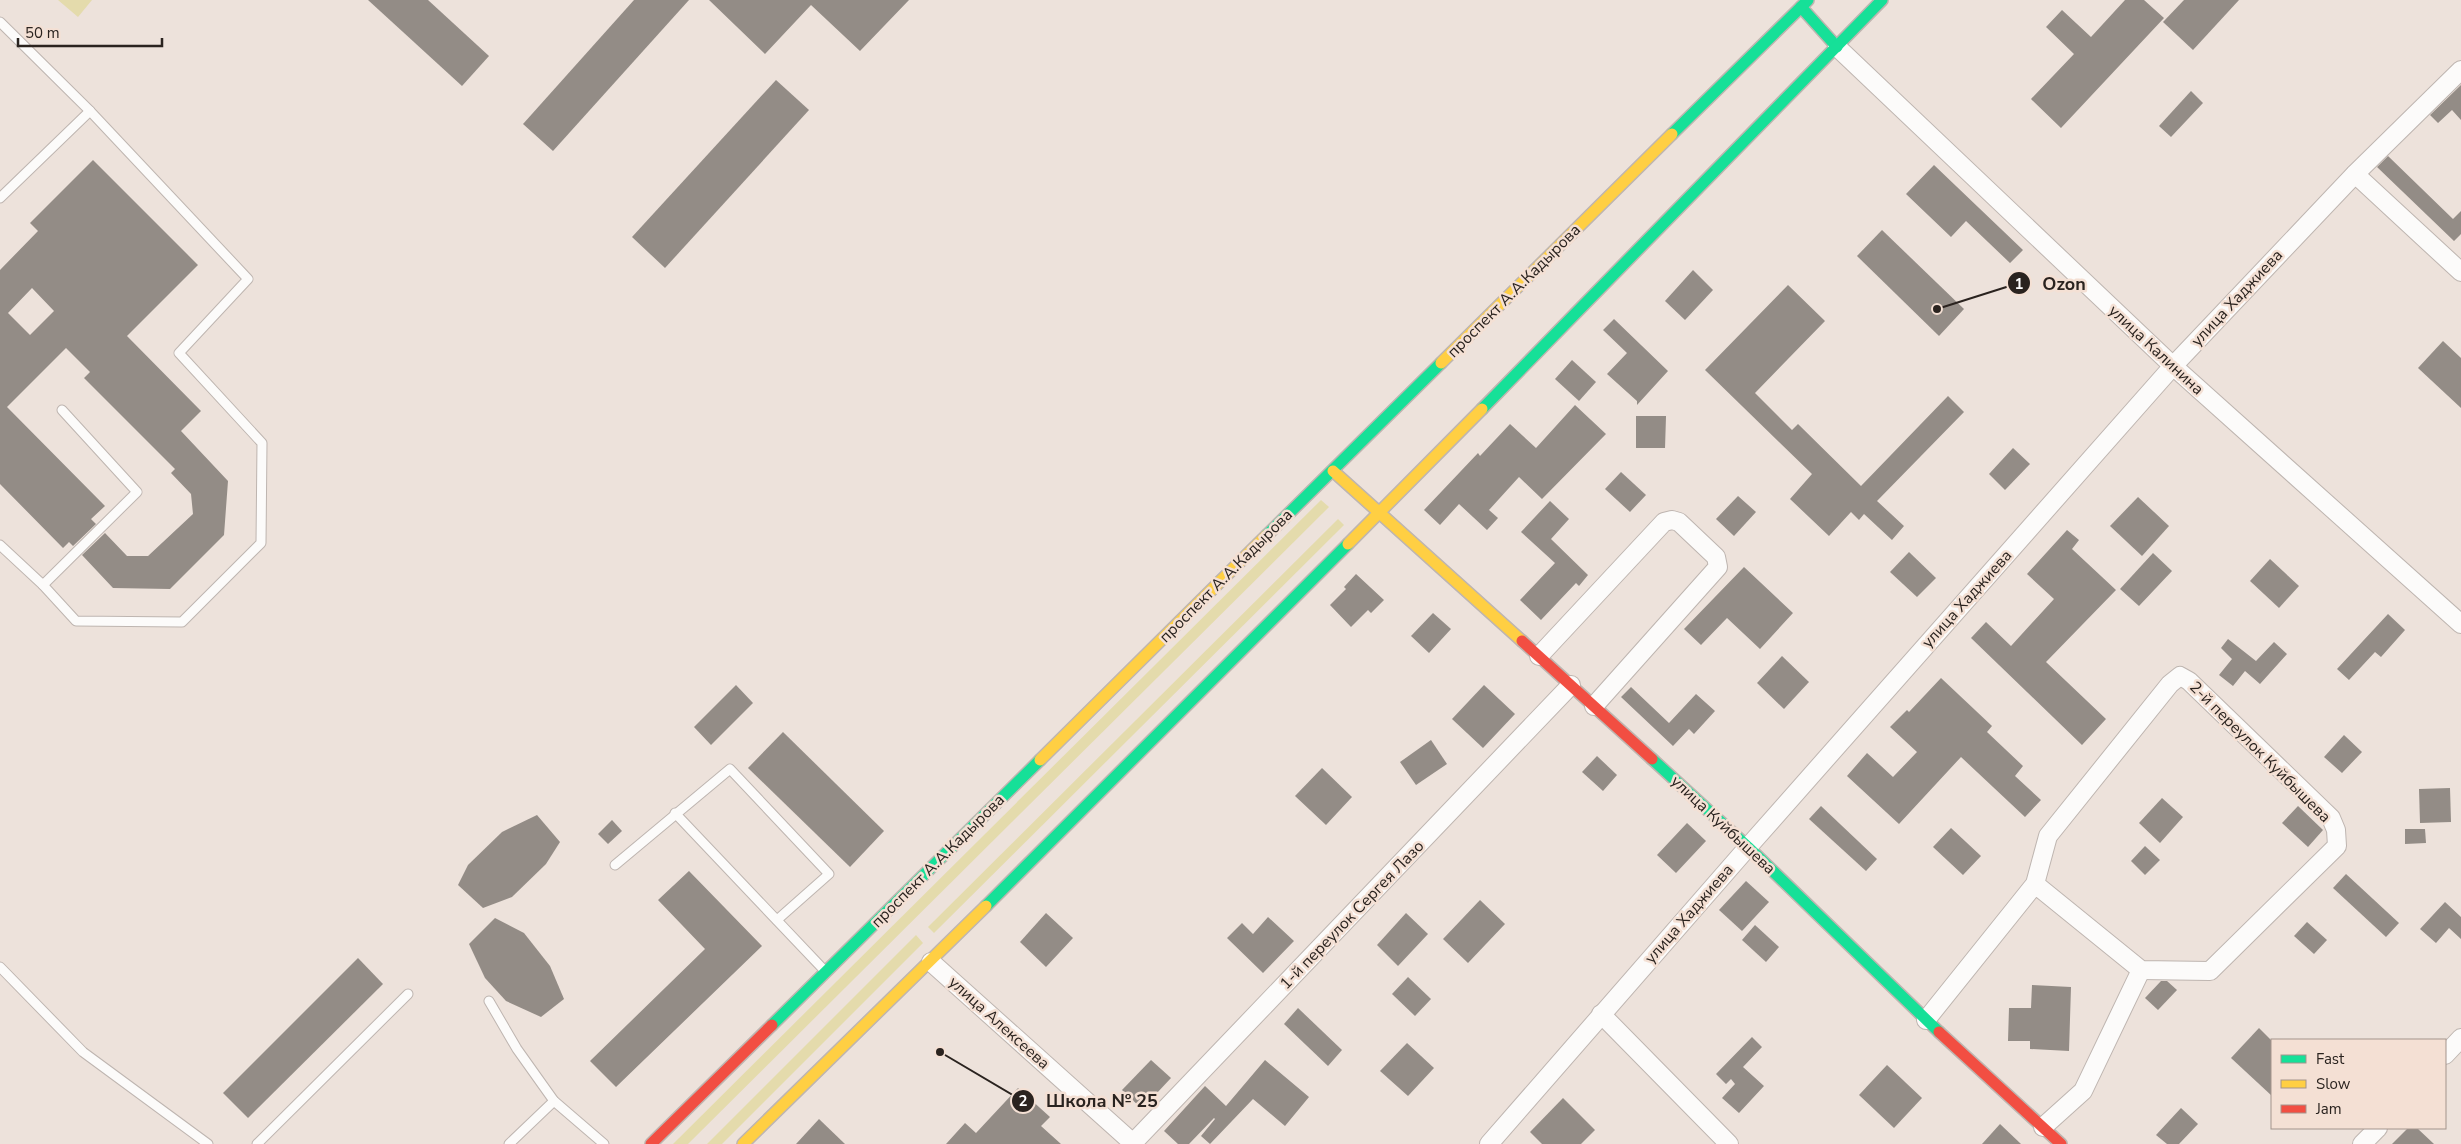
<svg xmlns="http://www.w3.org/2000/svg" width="2461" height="1144" font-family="'Nunito Sans',sans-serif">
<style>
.green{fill:#e4dbac}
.building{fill:#938c86;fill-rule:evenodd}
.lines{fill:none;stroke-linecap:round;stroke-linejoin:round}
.lane-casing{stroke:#beb5b0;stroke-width:11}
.street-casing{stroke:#beb5b0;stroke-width:20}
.fast-casing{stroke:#beb5b0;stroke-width:14}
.slow-casing{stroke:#beb5b0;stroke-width:14}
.jam-casing{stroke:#beb5b0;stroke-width:14}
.lane{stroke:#fcfbfa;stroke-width:9}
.street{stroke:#fcfbfa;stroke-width:18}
.fast{stroke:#16e098;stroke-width:11}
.slow{stroke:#ffcf43;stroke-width:11}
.jam{stroke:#f24e42;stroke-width:11}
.labels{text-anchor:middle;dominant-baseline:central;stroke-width:5;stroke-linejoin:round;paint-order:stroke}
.street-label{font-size:16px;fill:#2a231f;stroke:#f4e0d4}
.leader{fill:none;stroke:#2a231f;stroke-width:2}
.callout-dot{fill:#2a231f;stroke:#f4e0d4;stroke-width:2}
.mark-label{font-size:15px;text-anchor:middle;font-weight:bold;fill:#fff}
.callout-label{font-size:18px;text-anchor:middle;font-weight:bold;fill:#2a231f;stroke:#f4e0d4;stroke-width:5;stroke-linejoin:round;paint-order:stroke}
</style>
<rect width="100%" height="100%" fill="#ede2db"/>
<g class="green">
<path d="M58 0H92L78 17Z"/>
<path d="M1321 500 1329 507 688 1144H673Z"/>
<path d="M1338 519 1344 525 934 933 928 927Z"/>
<path d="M916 935 923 943 722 1144H707Z"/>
</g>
<g class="building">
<path d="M368 0H428L489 56 462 86Z"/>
<path d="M634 0H689L553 151 523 124Z"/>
<path d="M709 0H909L860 51 811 5 765 54Z"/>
<path d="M2125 0H2144L2164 18 2061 128 2031 99 2074 54 2046 27 2062 10 2091 37Z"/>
<path d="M2184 0H2239L2193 50 2163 22Z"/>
<path d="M776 80 809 110 665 268 632 237Z"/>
<path d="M2461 85V120L2452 110 2438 123 2430 115Z"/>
<path d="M2191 91 2203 103 2171 137 2159 126Z"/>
<path d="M2388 156 2453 219 2461 211V234L2454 241 2377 167Z"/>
<path d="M93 160 198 265 127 336 201 411 181 431 228 481 224 535 170 589 113 588 82 555 105 533 127 556H148L193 514 191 494 171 473 175 469 84 378 90 372 66 348 7 407 105 506 91 519 96 524 73 546 69 542 63 548 0 484V270L38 231 30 223ZM32 288 54 311 30 335 8 313Z"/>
<path d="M1934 165 2023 250 2010 263 1966 221 1951 237 1906 194Z"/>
<path d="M1882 230 1964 309 1939 336 1857 256Z"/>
<path d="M1693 270 1713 290 1685 320 1665 301Z"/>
<path d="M1788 285 1825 321 1755 393 1792 430 1798 424 1861 486 1948 396 1964 412 1877 501 1904 526 1892 540 1864 514 1859 520 1851 512 1829 536 1790 499 1812 474 1705 370Z"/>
<path d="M1614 319 1668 371 1637 405V401L1607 374 1627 353 1603 330Z"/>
<path d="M2443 341 2461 358V408L2418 368Z"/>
<path d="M1572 360 1596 382 1579 401 1555 379Z"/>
<path d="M1575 405 1606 434 1542 499 1519 477 1489 510 1498 518 1487 530 1459 504 1440 525 1424 510 1478 453 1480 456 1510 424 1536 448Z"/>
<path d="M1636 416H1666L1665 448H1636Z"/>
<path d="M2013 448 2030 464 2005 490 1989 474Z"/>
<path d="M1621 472 1646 495 1630 512 1605 489Z"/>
<path d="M1738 496 1756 512 1734 536 1716 519Z"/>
<path d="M2138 497 2169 526 2142 556 2110 526Z"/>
<path d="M1550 501 1569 519 1551 539 1588 575 1579 586 1576 583 1541 620 1520 600 1555 563 1521 532Z"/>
<path d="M2067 530 2079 540 2072 549 2116 590 2046 662 2106 719 2082 745 1971 638 1986 622 2011 646 2054 599 2027 574Z"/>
<path d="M1909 552 1936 578 1917 597 1890 572Z"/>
<path d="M2153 553 2172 571 2139 606 2120 589Z"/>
<path d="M2270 559 2299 586 2279 608 2250 581Z"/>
<path d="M1744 567 1793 613 1760 649 1727 618 1701 645 1684 629Z"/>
<path d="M1356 574 1384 600 1371 613 1368 610 1351 627 1330 605 1346 589 1344 587Z"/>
<path d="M1433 613 1451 629 1429 653 1411 636Z"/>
<path d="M2388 614 2405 630 2381 657 2375 652 2349 680 2337 669Z"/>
<path d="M2228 639 2256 661 2274 642 2287 654 2260 684 2245 671 2233 686 2219 675 2232 659 2221 648Z"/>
<path d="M1782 656 1809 682 1784 709 1757 683Z"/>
<path d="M1941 678 1992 726 1987 732 2023 766 2015 776 2041 800 2025 817 1961 757 1899 824 1847 776 1867 753 1893 777 1917 752 1890 727 1907 710 1909 712Z"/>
<path d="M736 685 753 703 711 745 694 727Z"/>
<path d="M1484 685 1515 714 1483 748 1452 719Z"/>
<path d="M1631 687 1669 723 1696 694 1715 711 1694 734 1689 729 1673 746 1621 697Z"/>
<path d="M783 732 884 831 850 867 748 768Z"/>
<path d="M2344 735 2362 752 2342 773 2324 757Z"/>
<path d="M1431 740 1447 764 1416 785 1400 762Z"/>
<path d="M1597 756 1617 775 1603 791 1582 772Z"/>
<path d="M1322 768 1352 797 1326 825 1295 796Z"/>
<path d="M2450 788 2451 822 2420 823 2419 789Z"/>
<path d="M2162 798 2183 817 2160 843 2139 823Z"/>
<path d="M1821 806 1877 859 1866 871 1809 819Z"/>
<path d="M2298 806 2323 830 2308 847 2282 823Z"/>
<path d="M537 815 560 842 546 864 512 897 483 908 458 885 468 865 502 832Z"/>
<path d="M612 820 622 831 608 844 598 834Z"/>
<path d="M1687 823 1706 841 1676 873 1657 855Z"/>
<path d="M1951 828 1981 856 1963 875 1933 847Z"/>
<path d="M2405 829H2425L2426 843 2405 844Z"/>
<path d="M2145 846 2160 860 2145 875 2131 861Z"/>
<path d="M689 871 762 946 616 1087 590 1061 705 949 658 900Z"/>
<path d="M2346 874 2399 923 2386 937 2333 888Z"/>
<path d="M1746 881 1769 902 1742 931 1719 910Z"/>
<path d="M1480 900 1505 924 1468 963 1443 939Z"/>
<path d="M2445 902 2461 917V939L2449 928 2436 943 2420 929Z"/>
<path d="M1046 913 1073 938 1046 967 1020 942Z"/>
<path d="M1406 913 1428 934 1398 966 1377 945Z"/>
<path d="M1268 917 1294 941 1263 973 1227 938 1242 923 1253 934Z"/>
<path d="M495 918 524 933 550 966 564 999 541 1017 506 1001 485 978 469 944Z"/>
<path d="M2307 922 2327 940 2314 954 2294 936Z"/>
<path d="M1755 925 1779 947 1766 962 1742 940Z"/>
<path d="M358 958 383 984 248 1118 223 1093Z"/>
<path d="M1408 977 1431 999 1415 1016 1392 994Z"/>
<path d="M2161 981H2167L2177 990 2158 1010 2145 998Z"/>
<path d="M2032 985 2071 987 2069 1051 2030 1049V1041H2008L2009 1008H2031Z"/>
<path d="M1298 1008 1342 1050 1328 1066 1284 1024Z"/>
<path d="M2259 1028 2272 1041V1096L2231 1058Z"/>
<path d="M1752 1037 1762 1047 1743 1067 1764 1086 1739 1113 1722 1098 1735 1084 1731 1079 1726 1084 1716 1074Z"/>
<path d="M1407 1043 1434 1068 1408 1096 1380 1071Z"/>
<path d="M1151 1060 1171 1078 1142 1109 1122 1090Z"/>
<path d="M1265 1060 1309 1097 1285 1126 1253 1099 1210 1144 1201 1136 1215 1119 1214 1118 1189 1144H1178L1164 1131 1205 1086 1226 1106Z"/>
<path d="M1887 1065 1922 1098 1894 1128 1859 1095Z"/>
<path d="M1018 1088 1050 1117 1041 1126 1061 1144H946L965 1123 976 1133Z"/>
<path d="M1563 1098 1595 1130 1581 1144H1542L1530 1132Z"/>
<path d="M2181 1108 2198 1124 2179 1144H2167L2156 1135Z"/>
<path d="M819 1119 845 1144H796Z"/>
<path d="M2000 1124 2021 1144H1982Z"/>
<path d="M2408 1128H2417L2434 1144H2392Z"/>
</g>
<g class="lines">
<g class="lane-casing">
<g id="lane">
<path d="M0 22 90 111"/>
<path d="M0 198 90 111 248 279 179 353 262 443 261 543 182 622 76 621 43 585"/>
<path d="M0 545 43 585 137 492 62 410"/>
<path d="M675 813 825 971"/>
<path d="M615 865 730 769 829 874 777 920"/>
<path d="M0 967 83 1052 208 1144"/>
<path d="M489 1001 517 1049 554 1101 604 1144"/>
<path d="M257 1144 408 994"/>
<path d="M509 1144 554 1101"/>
</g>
</g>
<g class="street-casing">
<g id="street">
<path d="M1837 47 2173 366 2461 624"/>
<path d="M2355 174 2461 272"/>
<path d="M1539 656 1664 522 1672 520 1679 522 1716 557 1718 567 1594 706"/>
<path d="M931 962 1134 1144"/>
<path d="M1601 1014 1729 1144"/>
<path d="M1926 1020 2035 884 2048 836 2170 684 2180 676 2189 681 2331 818 2336 830 2337 846 2210 971 2141 970 2035 884"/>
<path d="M2445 1055 2461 1038"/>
<path d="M2043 1127 2083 1091 2141 970"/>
<path d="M1132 1144 1571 685"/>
<path d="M1489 1144 1748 847 2173 366 2355 174 2461 70"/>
<path d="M2362 1144 2378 1128"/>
</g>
</g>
<g class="fast-casing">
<g id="fast">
<path d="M1808 0 1801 7 1837 47"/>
<path d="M1672 134 1801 7"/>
<path d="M1482 409 1882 0"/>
<path d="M1267 535 1441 363"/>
<path d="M1652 759 1748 847 1939 1032"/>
<path d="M986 906 1348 544"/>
<path d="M772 1025 1040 760"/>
</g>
</g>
<g class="slow-casing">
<g id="slow">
<path d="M1441 363 1672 134"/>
<path d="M1333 471 1522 641"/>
<path d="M1348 544 1482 409"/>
<path d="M1040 760 1267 535"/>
<path d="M743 1144 986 906"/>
</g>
</g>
<g class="jam-casing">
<g id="jam">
<path d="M1522 641 1652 759"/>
<path d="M1939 1032 2061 1144"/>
<path d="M651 1144 772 1025"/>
</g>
</g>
<use href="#lane" class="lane"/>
<use href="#street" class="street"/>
<use href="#fast" class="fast"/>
<use href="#slow" class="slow"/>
<use href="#jam" class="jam"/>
</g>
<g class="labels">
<g class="street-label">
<text transform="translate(1514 291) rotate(-45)">проспект А.А.Кадырова</text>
<text transform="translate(2237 298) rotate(-47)">улица Хаджиева</text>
<text transform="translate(2156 350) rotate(43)">улица Калинина</text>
<text transform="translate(1226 576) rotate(-45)">проспект А.А.Кадырова</text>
<text transform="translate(1967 599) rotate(-48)">улица Хаджиева</text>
<text transform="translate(2260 752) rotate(45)">2-й переулок Куйбышева</text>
<text transform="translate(1723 825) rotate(43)">улица Куйбышева</text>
<text transform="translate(938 861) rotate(-45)">проспект А.А.Кадырова</text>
<text transform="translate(1689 914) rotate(-49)">улица Хаджиева</text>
<text transform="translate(1352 915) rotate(-46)">1-й переулок Сергея Лазо</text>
<text transform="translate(999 1023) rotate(42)">улица Алексеева</text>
</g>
</g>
<path class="leader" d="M1937 309L2019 283M940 1052L1023 1101"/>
<g class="callout-dot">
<circle cx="1937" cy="309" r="5"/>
<circle cx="940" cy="1052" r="5"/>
<circle cx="2019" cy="283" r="12"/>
<circle cx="1023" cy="1101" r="12"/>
</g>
<g class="mark-label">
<text x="2019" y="289">1</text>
<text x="1023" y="1106">2</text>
</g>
<g class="callout-label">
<text x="2064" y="290">Ozon</text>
<text x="1102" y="1107">Школа № 25</text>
</g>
<rect x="2271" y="1039" width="175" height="90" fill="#f4e0d4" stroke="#a3948c"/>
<rect x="2281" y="1055" width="25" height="8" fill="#16e098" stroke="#a3948c"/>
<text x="2316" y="1064" font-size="15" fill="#2a231f">Fast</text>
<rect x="2281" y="1080" width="25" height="8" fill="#ffcf43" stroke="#a3948c"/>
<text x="2316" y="1089" font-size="15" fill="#2a231f">Slow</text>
<rect x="2281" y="1105" width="25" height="8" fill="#f24e42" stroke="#a3948c"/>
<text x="2316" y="1114" font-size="15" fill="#2a231f">Jam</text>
<path d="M18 38v8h144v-8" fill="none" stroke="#2a231f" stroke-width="2.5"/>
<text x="25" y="38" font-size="15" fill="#2a231f" stroke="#f4e0d4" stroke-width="4" paint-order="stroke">50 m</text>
</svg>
